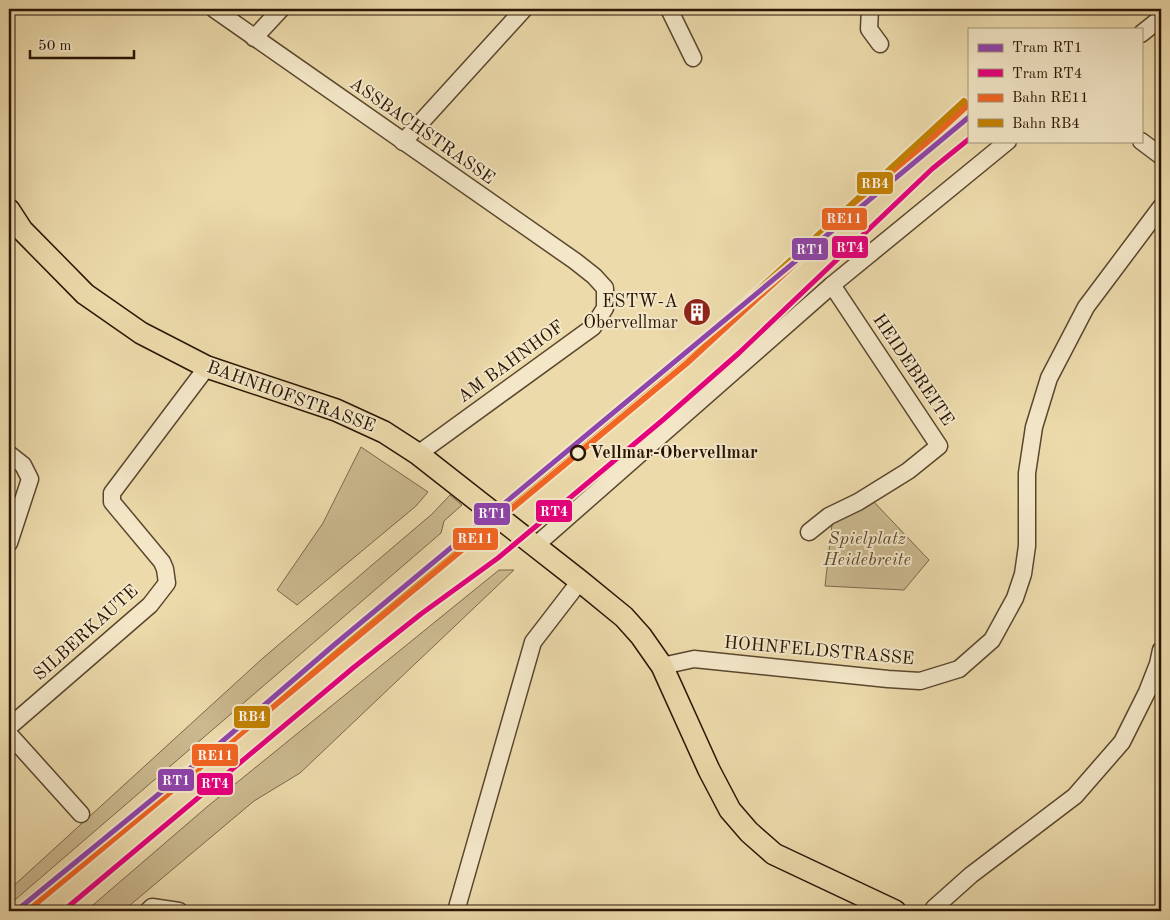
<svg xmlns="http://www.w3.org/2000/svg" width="1170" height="920" font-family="'Old Standard TT',serif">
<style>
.green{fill:#cbb98f;stroke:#7a674a}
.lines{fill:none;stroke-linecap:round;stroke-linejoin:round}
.minor-casing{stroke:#5a462e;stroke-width:19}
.major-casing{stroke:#291505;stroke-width:24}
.minor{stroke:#f3e7c8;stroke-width:16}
.major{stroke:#ecdaab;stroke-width:21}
.rail-1-casing{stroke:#f3e7c8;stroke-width:10}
.rail-2-casing{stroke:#f3e7c8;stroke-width:10}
.rail-1{stroke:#f26522;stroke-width:6}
.rail-2{stroke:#c48201;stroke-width:6}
.tram-1-casing{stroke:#f3e7c8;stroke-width:9}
.tram-2-casing{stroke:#f3e7c8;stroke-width:9}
.tram-1{stroke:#8e44ad;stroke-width:5}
.tram-2{stroke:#e5007d;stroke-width:5}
.stop-dot{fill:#f3e7c8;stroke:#291505;stroke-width:2.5}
.labels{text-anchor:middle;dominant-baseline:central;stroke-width:4;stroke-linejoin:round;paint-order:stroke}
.street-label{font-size:18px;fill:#291505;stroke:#f3e7c8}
.poi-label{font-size:18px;fill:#291505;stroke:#f3e7c8;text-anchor:end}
.stop-label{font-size:18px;font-weight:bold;fill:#291505;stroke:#f3e7c8;text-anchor:start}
.park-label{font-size:18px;font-style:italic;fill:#5a462e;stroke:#f3e7c8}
.line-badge{stroke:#f3e7c8;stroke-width:2}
.badge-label{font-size:14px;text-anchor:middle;font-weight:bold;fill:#fff}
</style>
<rect width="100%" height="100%" fill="#ecdaab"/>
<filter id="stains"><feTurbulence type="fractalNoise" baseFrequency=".004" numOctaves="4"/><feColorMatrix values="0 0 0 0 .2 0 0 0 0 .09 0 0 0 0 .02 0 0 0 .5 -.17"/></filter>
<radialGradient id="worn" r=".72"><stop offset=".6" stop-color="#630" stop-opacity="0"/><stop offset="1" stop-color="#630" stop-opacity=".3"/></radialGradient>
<g class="green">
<path d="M361 447 428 492 416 506 297 605 277 590 323 523Z"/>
<path d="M450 495 462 505 444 521 441 533 9 905V890L263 658 432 514Z"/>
<path d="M874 502 929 560 904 590 825 586 832 524Z"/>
<path d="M499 570H514L300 773 254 801 123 911H86L208 806Z"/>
</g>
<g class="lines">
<g class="minor-casing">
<g id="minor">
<path d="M214 9 575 261 594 276 605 288V308L593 327 418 454"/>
<path d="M669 9 693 58"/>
<path d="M870 9 869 29 880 44"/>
<path d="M1141 34 1161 18"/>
<path d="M254 38 281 9"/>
<path d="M1141 141 1161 156"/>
<path d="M403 142 524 9"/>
<path d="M9 454 23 465 30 479 9 543"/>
<path d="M809 532 829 516 858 502 908 471 939 446 832 285"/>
<path d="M535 546 832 285 1008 141"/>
<path d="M662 666 694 659 888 679 920 681 959 669 992 640 1015 598 1023 574 1027 546V473L1034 427 1049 378 1086 307 1161 207"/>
<path d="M9 727 150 605 167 583 165 569 162 562 112 502V493L207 367"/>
<path d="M9 734 81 814"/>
<path d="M148 911 152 907 179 911"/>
<path d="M456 911 533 642 580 581"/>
<path d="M933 911 934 908 971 875 1075 796 1122 742 1147 692 1158 664 1161 650"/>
</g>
</g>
<g class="major-casing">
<path id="major" d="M9 210 22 230 85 294 141 333 207 367 336 410 384 432 418 454 580 581 624 617 641 636 662 666 709 770 730 810 749 832 774 854 895 911"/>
</g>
<use href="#minor" class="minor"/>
<use href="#major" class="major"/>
<g class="rail-1-casing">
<path id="rail-1" d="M27 911 687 363 969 104"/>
</g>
<g class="rail-2-casing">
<path id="rail-2" d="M73 866 706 338 964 101"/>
</g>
<use href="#rail-1" class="rail-1"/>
<use href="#rail-2" class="rail-2"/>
<g class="tram-1-casing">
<path id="tram-1" d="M16 911 204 757 334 645 969 117"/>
</g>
<g class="tram-2-casing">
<path id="tram-2" d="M63 911 353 668 421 614 498 558 664 419 739 353 932 169 969 139"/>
</g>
<use href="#tram-1" class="tram-1"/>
<use href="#tram-2" class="tram-2"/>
</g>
<defs>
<g id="building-disc" transform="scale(1.4375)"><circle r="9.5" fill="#8f2418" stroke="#f3e7c8"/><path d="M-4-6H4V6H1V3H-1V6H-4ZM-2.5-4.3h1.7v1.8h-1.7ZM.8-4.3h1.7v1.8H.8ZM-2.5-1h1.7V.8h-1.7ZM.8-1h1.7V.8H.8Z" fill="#fff"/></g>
</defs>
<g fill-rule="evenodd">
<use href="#building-disc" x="697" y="312"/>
</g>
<circle class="stop-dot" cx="578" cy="453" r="7"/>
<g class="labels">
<g class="street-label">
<text transform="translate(422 131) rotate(35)">ASSBACHSTRASSE</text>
<text transform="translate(511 362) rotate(-36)">AM BAHNHOF</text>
<text transform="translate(913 370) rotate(56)">HEIDEBREITE</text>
<text transform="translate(291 397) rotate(20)">BAHNHOFSTRASSE</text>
<text transform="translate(86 633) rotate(-42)">SILBERKAUTE</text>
<text transform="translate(819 651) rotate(5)">HOHNFELDSTRASSE</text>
</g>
<g class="poi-label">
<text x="678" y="302">ESTW-A<tspan x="678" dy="21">Obervellmar</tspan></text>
</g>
<g class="stop-label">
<text x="590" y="453">Vellmar-Obervellmar</text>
</g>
<g class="park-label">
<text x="867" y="539">Spielplatz<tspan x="867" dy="21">Heidebreite</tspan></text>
</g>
</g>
<g class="line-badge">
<rect x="856" y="171" width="38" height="24" rx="5" fill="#c48201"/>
<rect x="821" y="207" width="47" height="24" rx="5" fill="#f26522"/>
<rect x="831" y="235" width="38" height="24" rx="5" fill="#e5007d"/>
<rect x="791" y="237" width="38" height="24" rx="5" fill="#8e44ad"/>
<rect x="535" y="499" width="38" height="24" rx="5" fill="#e5007d"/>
<rect x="473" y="502" width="38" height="24" rx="5" fill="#8e44ad"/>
<rect x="452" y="527" width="47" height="24" rx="5" fill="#f26522"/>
<rect x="233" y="705" width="38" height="24" rx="5" fill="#c48201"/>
<rect x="191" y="743" width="48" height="24" rx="5" fill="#f26522"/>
<rect x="157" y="768" width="38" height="24" rx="5" fill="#8e44ad"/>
<rect x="196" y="772" width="38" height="24" rx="5" fill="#e5007d"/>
</g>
<g class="badge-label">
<text x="875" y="188">RB4</text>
<text x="844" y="223">RE11</text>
<text x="850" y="252">RT4</text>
<text x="810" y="254">RT1</text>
<text x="554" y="516">RT4</text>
<text x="492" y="518">RT1</text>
<text x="475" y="543">RE11</text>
<text x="252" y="721">RB4</text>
<text x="215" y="760">RE11</text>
<text x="176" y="785">RT1</text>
<text x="215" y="788">RT4</text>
</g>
<rect width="1170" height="920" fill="none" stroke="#ecdaab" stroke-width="30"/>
<rect x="10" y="10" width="1150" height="900" fill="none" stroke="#291505" stroke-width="2.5"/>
<rect x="15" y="15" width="1140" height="890" fill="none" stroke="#291505"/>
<rect x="968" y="28" width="175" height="115" fill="#f3e7c8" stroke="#a2937a"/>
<rect x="978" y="44" width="25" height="8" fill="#8e44ad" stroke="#a2937a"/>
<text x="1012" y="52" font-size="15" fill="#291505">Tram RT1</text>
<rect x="978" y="69" width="25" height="8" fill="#e5007d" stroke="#a2937a"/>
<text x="1012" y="78" font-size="15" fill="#291505">Tram RT4</text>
<rect x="978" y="94" width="25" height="8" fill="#f26522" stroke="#a2937a"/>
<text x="1012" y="102" font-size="15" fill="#291505">Bahn RE11</text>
<rect x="978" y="119" width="25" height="8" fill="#c48201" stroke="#a2937a"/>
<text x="1012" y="128" font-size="15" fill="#291505">Bahn RB4</text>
<path d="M30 50v8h104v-8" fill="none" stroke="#291505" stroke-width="2.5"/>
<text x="38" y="50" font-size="15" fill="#291505" stroke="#f3e7c8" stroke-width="4" paint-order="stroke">50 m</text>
<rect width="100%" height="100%" filter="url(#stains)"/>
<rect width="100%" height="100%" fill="url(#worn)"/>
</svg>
